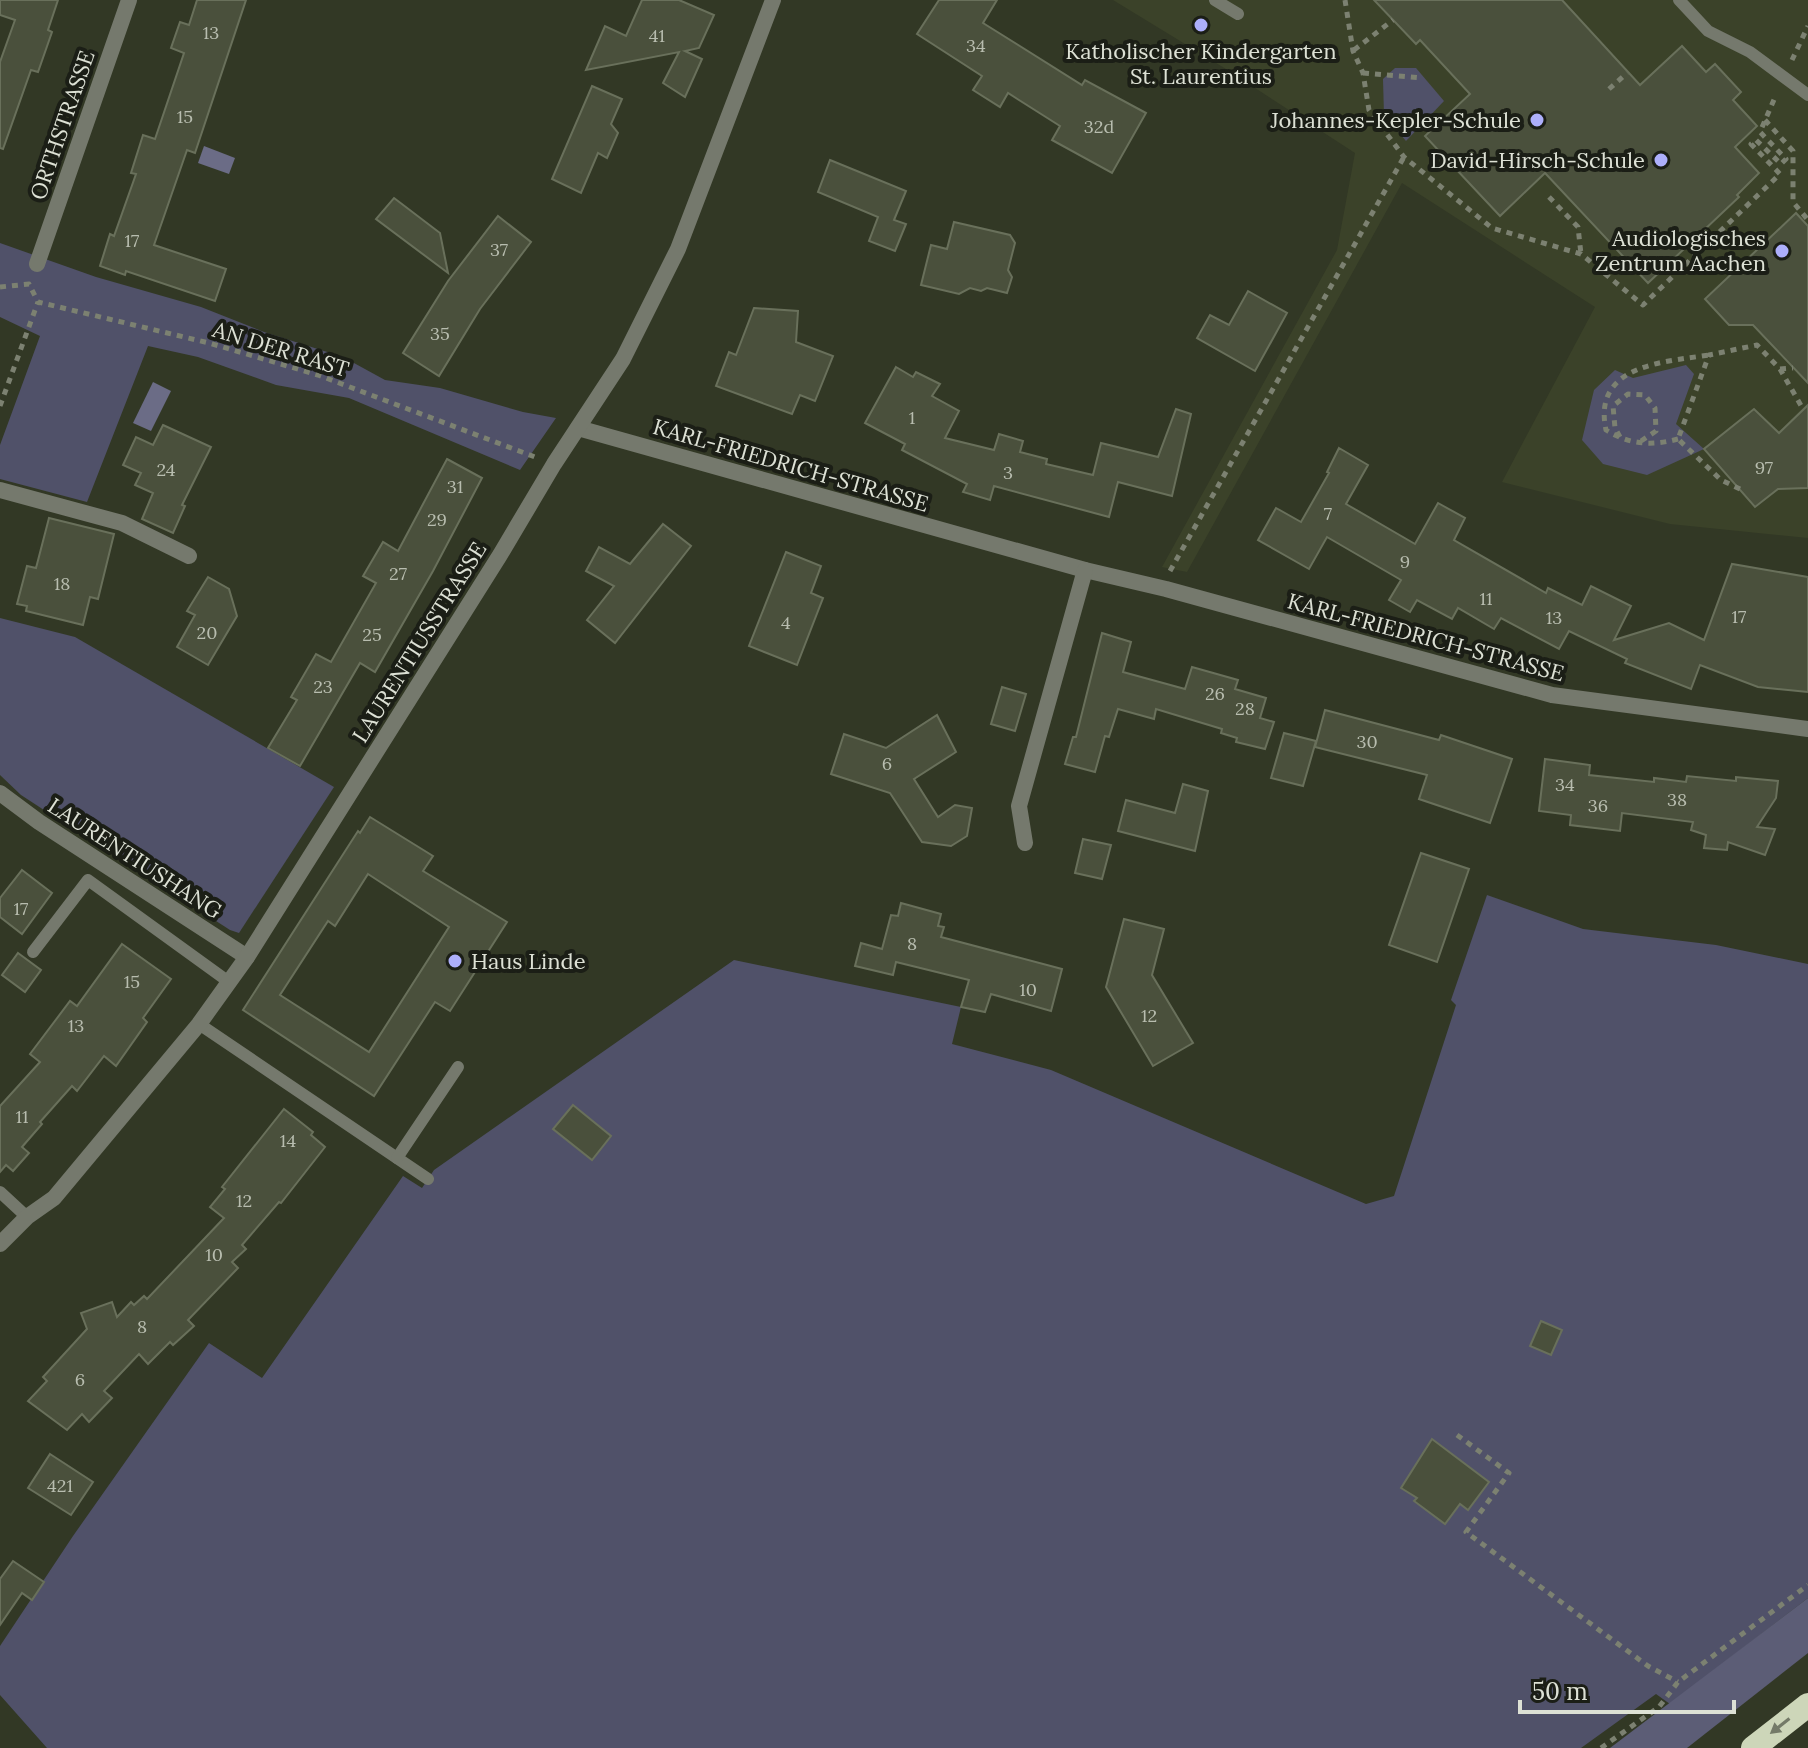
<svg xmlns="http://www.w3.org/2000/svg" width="1808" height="1748" font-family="Lora,serif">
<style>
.built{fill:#3b4229}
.green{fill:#505169}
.forest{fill:#5c5d76}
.water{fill:#6b6c86}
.building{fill:#4a503c;stroke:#69705b;stroke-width:2;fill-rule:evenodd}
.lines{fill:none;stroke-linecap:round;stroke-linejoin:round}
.path{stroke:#7c8171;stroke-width:5;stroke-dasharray:6 6;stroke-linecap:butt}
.service{stroke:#75796d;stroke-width:12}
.minor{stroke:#75796d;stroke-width:16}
.motorway{stroke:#cdd6b9;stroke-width:24}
.oneway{fill:#747a68}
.poi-dot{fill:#adaffb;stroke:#1b1e16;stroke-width:3}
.labels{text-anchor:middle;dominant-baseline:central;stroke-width:8;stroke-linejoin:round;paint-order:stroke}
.number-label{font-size:18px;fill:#b8bdaf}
.poi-label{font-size:22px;fill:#dde1d5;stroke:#1b1e16;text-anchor:end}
.street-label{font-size:22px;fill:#dde1d5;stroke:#1b1e16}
</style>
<rect width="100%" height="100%" fill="#323825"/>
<path class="built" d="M1113 0H1808V538L1670 524 1502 482 1595 307 1402 183 1187 572 1162 567 1337 250 1355 153 1226 69Z"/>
<g class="green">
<path d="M1395 68H1416L1444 101 1406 141 1384 115 1383 79Z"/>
<path d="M0 243 96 277 201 307 264 332 343 357 385 380 440 388 523 412 556 418 520 470 349 398 276 385 198 357 148 346 87 502 0 479V445L40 336 0 317Z"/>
<path d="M1686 365 1694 374 1676 424 1704 449 1647 475 1603 464 1582 440 1594 390 1615 370 1633 378Z"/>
<path d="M0 618 75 637 334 787 239 933 230 930 44 810 21 795 0 775Z"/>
<path d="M1487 895 1583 929 1716 945 1808 964V1598L1670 1704 1656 1694 1581 1748H47L0 1695V1646L73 1536 209 1343 262 1378 403 1176 422 1188 434 1170 734 960 961 1007 952 1044 1051 1070 1366 1204 1394 1196 1456 1005 1451 1000Z"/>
</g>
<path class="forest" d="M1808 1598V1653L1687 1748H1610Z"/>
<g class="water">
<path d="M204 146 235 158 229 174 198 163Z"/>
<path d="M153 382 171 391 151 431 133 423Z"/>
</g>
<g class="building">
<path d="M0 0H58L48 30 52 32 38 72 31 70 3 149 0 148V62L15 20 0 15Z"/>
<path d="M197 0H246L195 153 187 150 154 245 226 269 215 301 126 271 125 275 100 266 110 234 114 236 136 174 131 173 143 135 155 139 184 53 171 48 180 22 189 25Z"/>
<path d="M642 0H679L714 15 699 48 685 51 702 59 685 97 663 83 679 52 586 70 605 26 626 36Z"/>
<path d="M939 0H997L983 23 1082 85 1085 80 1146 113 1112 173 1052 140 1060 126 1008 93 1000 107 973 90 982 76 917 34Z"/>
<path d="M1374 0H1562L1640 85 1682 46 1706 72 1715 64 1741 92 1733 100 1757 126 1735 147 1759 173 1737 195 1739 197 1648 283 1545 173 1500 216 1425 136 1470 94 1420 40 1416 44Z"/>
<path d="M592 86 622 99 611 124 618 133 607 158 598 153 581 193 552 179Z"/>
<path d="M830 160 906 191 894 220 906 224 895 251 869 241 878 217 818 192Z"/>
<path d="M394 198 440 233 448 273 376 219Z"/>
<path d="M1796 213 1808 226V383L1753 325H1729L1705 299Z"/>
<path d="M498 216 531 242 480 309 439 376 403 353 448 281Z"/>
<path d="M954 222 1010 235 1015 243 1008 270 1012 277 1007 293 987 288 981 291 970 288 959 294 921 285 931 245 947 249Z"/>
<path d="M1248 291 1287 313 1255 371 1197 338 1210 315 1229 325Z"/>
<path d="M754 308 798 311 796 342 833 356 815 401 800 395 792 414 716 386 729 352 736 355Z"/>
<path d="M896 367 913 377 916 372 940 384 932 396 959 411 945 438 994 450 999 434 1023 441 1020 452 1047 459 1046 464 1093 475 1101 443 1158 457 1176 409 1191 414 1172 496 1118 482 1109 517 994 486 990 500 963 492 967 484 902 450 905 444 865 423Z"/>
<path d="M1808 405V488L1778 489 1755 507 1704 449 1754 409 1779 433Z"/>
<path d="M163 425 211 447 182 505 185 506 173 533 142 519 153 493 135 485 141 473 123 465 136 437 153 445Z"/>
<path d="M1339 448 1368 465 1346 504 1415 544 1438 503 1465 518 1454 540 1546 593 1548 588 1582 605 1591 586 1631 606 1614 640 1669 623 1704 640 1732 564 1808 577V692L1758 687 1700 665 1691 689 1625 663 1627 659 1569 631 1559 649 1501 618 1494 629 1458 608 1452 619 1417 600 1410 612 1389 600 1401 580 1327 537 1309 569 1258 540 1276 508 1301 522 1329 473 1327 472Z"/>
<path d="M447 459 482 478 433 571 375 672 360 663 300 766 268 748 297 700 291 697 316 654 331 662 376 583 363 576 383 542 398 551Z"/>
<path d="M49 518 114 534 98 599 90 597 83 625 26 611 27 606 17 604 27 566 36 568Z"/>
<path d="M663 524 691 546 615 643 587 620 614 586 586 571 599 547 630 564Z"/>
<path d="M786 552 821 566 811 593 823 598 797 665 749 646Z"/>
<path d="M208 577 229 589 237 616 208 665 177 647 195 615 187 611Z"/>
<path d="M1102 633 1131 642 1123 672 1185 689 1192 667 1238 680 1235 689 1266 698 1260 718 1274 722 1265 749 1236 742 1237 738 1221 733 1222 729 1156 709 1154 719 1118 709 1109 737 1105 736 1095 772 1065 764 1073 737H1076Z"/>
<path d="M1002 687 1026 694 1015 731 991 724Z"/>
<path d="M1325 710 1439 740 1441 735 1512 759 1490 823 1419 799 1427 775 1315 747Z"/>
<path d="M937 715 956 752 914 779 938 817 955 805 972 808 967 836 951 846 922 842 890 793 831 774 844 734 886 748Z"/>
<path d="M1284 733 1316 741 1303 786 1271 778Z"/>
<path d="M1545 759 1590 765 1589 775 1654 782V778L1686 782 1687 776 1736 781V777L1778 781 1776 798 1757 827 1775 829 1765 855 1728 842 1727 850 1704 848 1706 835 1691 830 1693 822 1622 813 1620 831 1570 825 1571 815 1539 811Z"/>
<path d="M1183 784 1208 791 1195 851 1118 831 1126 800 1175 813Z"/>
<path d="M370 817 433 856 423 871 507 922 450 1011 435 1002 374 1096 243 1010 358 831 360 833ZM368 874 449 927 369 1052 280 995 328 921 335 926Z"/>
<path d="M1083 839 1111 845 1102 879 1075 873Z"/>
<path d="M1421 853 1469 869 1437 962 1389 945Z"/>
<path d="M22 870 52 893 22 934 0 917V898Z"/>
<path d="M901 903 941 914 938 926 944 927 941 937 1062 969 1051 1011 991 994 985 1012 961 1007 969 980 896 962 893 975 855 966 861 943 882 949 891 915 898 916Z"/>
<path d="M1124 919 1164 929 1152 975 1193 1043 1153 1066 1106 987Z"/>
<path d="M122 944 171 979 143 1018 147 1022 116 1066 104 1056 77 1091 72 1086 40 1122 42 1124 22 1147 29 1153 13 1171 6 1165 0 1172V1106L40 1062 30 1054 70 1001 77 1006Z"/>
<path d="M18 953 41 970 25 992 2 975Z"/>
<path d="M573 1105 611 1136 592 1160 553 1129Z"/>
<path d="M284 1109 313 1132 311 1135 325 1147 281 1203 279 1202 242 1245 246 1249 232 1262 238 1268 188 1320 194 1326 173 1345 170 1342 148 1364 139 1354 104 1391 112 1398 89 1422 82 1414 67 1430 28 1401 47 1381 43 1377 87 1329 81 1313 112 1302 117 1317 131 1302 134 1305 144 1296 147 1299 224 1218 210 1207 225 1189 222 1187Z"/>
<path d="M1541 1321 1562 1330 1551 1355 1530 1346Z"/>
<path d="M1432 1439 1489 1482 1468 1510 1460 1504 1445 1524 1414 1501 1417 1498 1401 1488Z"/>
<path d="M50 1454 93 1482 71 1515 28 1488Z"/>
<path d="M13 1561 44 1582 32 1600 22 1593 0 1625V1579Z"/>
</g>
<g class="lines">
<g class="path">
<path d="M1345 0 1353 51 1363 73 1369 110 1404 157 1492 228 1581 254 1643 305 1780 174 1751 144 1756 140 1781 164 1786 159 1760 132 1776 95"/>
<path d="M1354 50 1393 20"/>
<path d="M1792 60 1808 26"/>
<path d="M1363 73 1422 78"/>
<path d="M1609 89 1627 73"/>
<path d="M1765 120 1793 151V202L1808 220"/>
<path d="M1549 197 1578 227 1581 254"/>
<path d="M0 287 29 284 38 302 209 343 318 375 535 457"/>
<path d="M1780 369 1793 368"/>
<path d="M0 406 38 302"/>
<path d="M1620 437 1615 428 1613 406 1628 394 1645 395 1655 408 1656 431 1638 443"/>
<path d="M1678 439C1652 446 1630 445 1606 430 1592 365 1663 362 1709 355"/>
<path d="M1740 489 1721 480 1678 439 1709 355 1757 345 1780 369 1803 409"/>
<path d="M1170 571 1404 157"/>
<path d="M1457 1435 1509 1473 1466 1532 1648 1666 1678 1682"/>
<path d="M1601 1748 1659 1707 1678 1682 1808 1585"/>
</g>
<g class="service">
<path d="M1215 0 1238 14"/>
<path d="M1679 0 1708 31 1750 52 1808 95"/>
<path d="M33 952 88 880 229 982"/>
<path d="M199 1024 428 1179"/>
<path d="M397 1158 458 1067"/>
<path d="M0 1192 27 1217"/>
</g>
<g class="minor">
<path d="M37 264 129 0"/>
<path d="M578 428 1085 570 1166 589 1552 695 1808 729"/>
<path d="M0 490 122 523 189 556"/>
<path d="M0 793 39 822 247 957"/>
<path d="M1025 843 1019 806 1085 570"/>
<path d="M0 1244 27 1217 54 1198 199 1024 247 957 500 555 554 464 623 359 678 249 773 0"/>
</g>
<path class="motorway" d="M1753 1748 1808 1705"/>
</g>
<defs><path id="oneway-solid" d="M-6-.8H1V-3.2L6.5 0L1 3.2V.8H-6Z" transform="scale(2)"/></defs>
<use class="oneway" href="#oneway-solid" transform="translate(1780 1726) rotate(142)"/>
<g class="poi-dot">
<circle cx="1201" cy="25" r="8"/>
<circle cx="1537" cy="120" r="8"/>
<circle cx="1661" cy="160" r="8"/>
<circle cx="1782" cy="251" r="8"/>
<circle cx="455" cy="961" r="8"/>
</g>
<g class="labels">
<g class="number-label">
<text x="211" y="32">13</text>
<text x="657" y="35">41</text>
<text x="976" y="45">34</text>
<text x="185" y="116">15</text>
<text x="1099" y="126">32d</text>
<text x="132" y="240">17</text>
<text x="499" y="249">37</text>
<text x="440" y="333">35</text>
<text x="912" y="417">1</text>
<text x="1764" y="467">97</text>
<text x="166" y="469">24</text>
<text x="1008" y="472">3</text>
<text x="455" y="486">31</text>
<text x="1328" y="513">7</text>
<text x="437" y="519">29</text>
<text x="1405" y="561">9</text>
<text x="398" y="573">27</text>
<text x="62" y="583">18</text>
<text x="1486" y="598">11</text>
<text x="1739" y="616">17</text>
<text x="1554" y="617">13</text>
<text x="786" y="622">4</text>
<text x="207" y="632">20</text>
<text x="372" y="634">25</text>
<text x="323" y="686">23</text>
<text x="1215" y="693">26</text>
<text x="1245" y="708">28</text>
<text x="1367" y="741">30</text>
<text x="887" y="763">6</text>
<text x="1565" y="784">34</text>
<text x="1677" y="799">38</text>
<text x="1598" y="805">36</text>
<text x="21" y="908">17</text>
<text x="912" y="943">8</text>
<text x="132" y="981">15</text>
<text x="1028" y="989">10</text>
<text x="1149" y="1015">12</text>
<text x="76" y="1025">13</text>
<text x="22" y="1116">11</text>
<text x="288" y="1140">14</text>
<text x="244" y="1200">12</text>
<text x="214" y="1254">10</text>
<text x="142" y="1326">8</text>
<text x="80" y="1379">6</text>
<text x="60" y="1485">421</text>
</g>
<g class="poi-label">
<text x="1201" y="51" text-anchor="middle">Katholischer Kindergarten<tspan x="1201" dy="25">St. Laurentius</tspan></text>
<text x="1521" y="120">Johannes-Kepler-Schule</text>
<text x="1645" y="160">David-Hirsch-Schule</text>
<text x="1766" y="238">Audiologisches<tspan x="1766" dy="25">Zentrum Aachen</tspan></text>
<text x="471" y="961" text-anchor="start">Haus Linde</text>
</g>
<g class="street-label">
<text transform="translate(62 125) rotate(-71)">ORTHSTRASSE</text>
<text transform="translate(281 349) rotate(17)">AN DER RAST</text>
<text transform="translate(791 465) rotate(16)">KARL-FRIEDRICH-STRASSE</text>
<text transform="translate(1426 637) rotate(15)">KARL-FRIEDRICH-STRASSE</text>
<text transform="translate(419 642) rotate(-58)">LAURENTIUSSTRASSE</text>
<text transform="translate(135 858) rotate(33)">LAURENTIUSHANG</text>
</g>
</g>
<path d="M1520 1700v12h214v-12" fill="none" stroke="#dde1d5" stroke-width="4"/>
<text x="1532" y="1700" font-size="24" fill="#dde1d5" stroke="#1b1e16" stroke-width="6" paint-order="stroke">50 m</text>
</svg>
